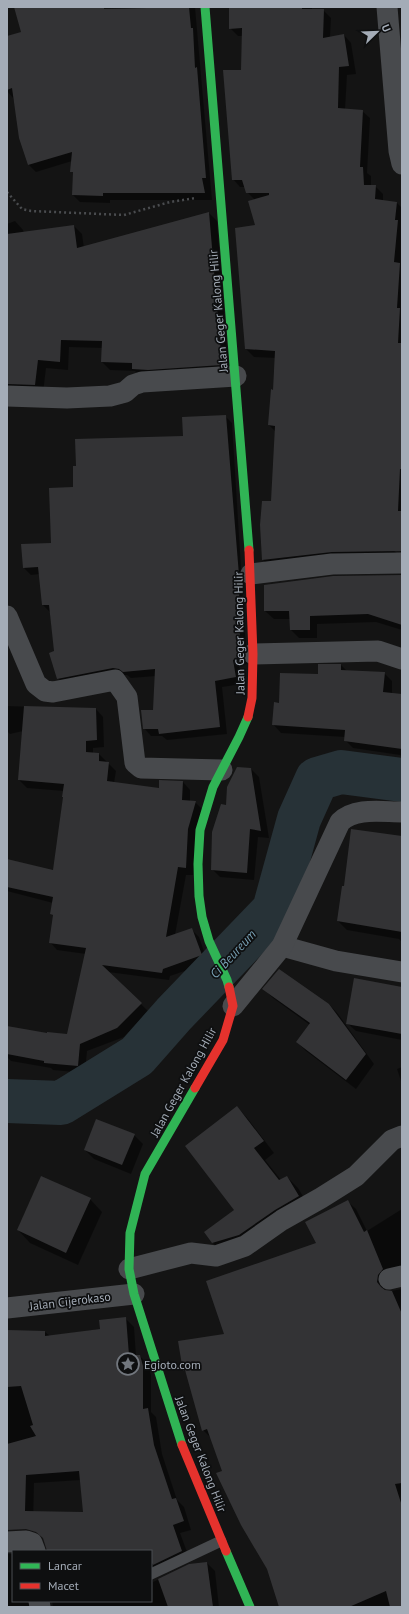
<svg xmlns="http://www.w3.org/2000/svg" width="409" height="1614" font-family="'PT Sans',sans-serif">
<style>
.shadow{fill:#0007}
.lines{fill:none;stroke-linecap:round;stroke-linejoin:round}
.river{stroke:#273237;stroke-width:44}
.building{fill:#333335;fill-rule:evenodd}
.path{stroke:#4a4c4f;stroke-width:2.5;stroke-dasharray:2 3;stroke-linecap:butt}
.lane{stroke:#484a4d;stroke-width:11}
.street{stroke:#484a4d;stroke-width:21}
.fast{stroke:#30b455;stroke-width:9}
.jam{stroke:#e5322d;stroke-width:9}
.labels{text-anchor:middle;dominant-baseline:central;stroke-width:3.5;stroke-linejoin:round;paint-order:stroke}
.street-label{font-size:12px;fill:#a4acb7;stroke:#0e0f10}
.poi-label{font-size:12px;fill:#a4acb7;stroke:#0e0f10;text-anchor:start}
.water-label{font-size:13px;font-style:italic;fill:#78a1b5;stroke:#0e0f10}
</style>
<rect width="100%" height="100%" fill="#141414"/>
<g class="shadow">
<path d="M149 7H195L212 200H110V203L80 202 73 195 74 173 72 171V161L36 172 29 165 13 98 7 91V52L61 11Z"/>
<path d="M230 7H312V10H323L331 18 330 37 344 35 351 43 356 74 347 75 345 110 362 111 370 118 367 173 371 176V186H375L383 194V201L397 203 402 208V550H393L402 558 271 568 263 560 261 525 272 502 276 432 269 425 274 391 276 358 254 357 246 349 256 225 255 200 247 192 245 187H240L233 179 242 71 243 36H238L230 28Z"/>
<path d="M209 213 217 221 229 373 141 377 135 371 110 370 102 362 103 348 69 347 68 370 46 368 43 393 7 396V224L15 221 23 230 24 233 74 226 82 234 84 248Z"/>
<path d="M225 416 232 423 247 664 239 666 242 684 222 687 227 734 167 740 162 736H151L144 728 154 711 156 676 131 678 127 675H120L65 686 58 678 50 612 43 605 40 574 31 575 24 568 52 544 74 488Z"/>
<path d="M402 576V630L376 622 317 624V638H299L291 630 290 619H274L265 611Z"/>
<path d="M341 665 347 671 384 673 392 681V694L402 695V757L400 755 353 748 345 740V737L281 733 273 724 280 704 319 675Z"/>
<path d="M7 706 96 709 103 717 104 747 93 748V754H99L116 771 114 783 160 789 183 782 190 790V801L195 802 203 810 193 875H186L175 935 191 929 199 937 208 963 170 976 169 980 108 972 148 1011 124 1037 87 1051 85 1073 53 1070 51 1068 11 1061 7 1057V1027L48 1034 68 1035 86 954 57 950 50 942 54 916 51 914 53 903 7 891V860L54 871 64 791 27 788 19 780 23 731 10 734 7 731Z"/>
<path d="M251 769 259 777 269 838 258 837 254 880 220 877 212 869 227 806Z"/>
<path d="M402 837V942L399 939 347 930 338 921 344 887Z"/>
<path d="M402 988V1040L356 1031 347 1023Z"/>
<path d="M264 989 329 1004 338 1014 374 1064 356 1089 306 1051 297 1042 310 1025 273 998Z"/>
<path d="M402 1067V1084L397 1069Z"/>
<path d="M237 1107 248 1119 274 1153 265 1160 281 1180 287 1177 298 1188 310 1208 224 1254 213 1243 205 1232 235 1210Z"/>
<path d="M134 1135 143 1144 131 1174 94 1159 85 1150Z"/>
<path d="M90 1199 102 1212 78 1265 30 1243 18 1230Z"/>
<path d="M347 1201 356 1209 367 1231 402 1209V1274L385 1284V1292L402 1289V1607H280L268 1569 224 1471 211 1438 203 1430 187 1373 184 1370 225 1335 317 1244Z"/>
<path d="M125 1318 134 1327 136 1356H140L148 1365 151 1375V1412L156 1417 162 1454 177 1500 184 1507 191 1530 180 1533 190 1560 153 1579V1582L189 1565 207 1563 215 1571 219 1607H53L52 1601H151V1551H47L84 1513 81 1480 34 1483 33 1524 7 1526V1350L23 1331 45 1332 50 1336 101 1329Z"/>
<path d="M7 1554H13V1601H39L36 1607H7Z"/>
</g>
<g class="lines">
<path class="river" d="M7 1101 61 1103 137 1056 174 1014 274 910 299 819 317 779 341 772 402 780"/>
</g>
<g class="building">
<path d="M14 7H104V9L189 7 191 28H193L195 68 197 67 206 178H202L205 193H103V196L72 195 73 172H70L72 152 28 165 19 138 12 88 7 90V36L21 32Z"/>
<path d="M229 7H302V9H324L323 38 344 34 349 66 339 67 338 108 363 110 360 167H363L364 185H376L375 199 397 202 395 220H398L394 262 400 263 397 308H400L398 343H402V469H400L398 511H402V551L332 552 262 560 260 525 262 501H271L275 426 268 425 271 389 273 390 275 351 245 349 235 228 255 225 248 201 269 195V193H246L242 180H232L223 70H241L242 28 229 29Z"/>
<path d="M209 212 222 365 148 370 132 369V363L101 362 102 341 61 340 60 362 38 360 35 385 7 384V234L74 225 77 248Z"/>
<path d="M226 415 239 575 240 657 233 660 236 677 215 681 220 727 159 734 158 729H143L141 710H153L155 669 123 672 119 669 113 668 57 679 49 653 54 651 49 605H42L38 567 23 568 21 544 51 543 49 488 73 487V466H76L75 439 183 436 182 417Z"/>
<path d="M402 575V625L368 614 310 616V630H290L289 611H264V585L333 576Z"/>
<path d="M318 664H341V670L385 672 383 692 402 694V749L344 741 345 730 272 725 274 702 279 703 280 673 318 674Z"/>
<path d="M24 706 96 708 97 740 86 741V752L99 753V761L109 762 107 781 159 788V780L183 781 182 800 196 801 188 829 186 868 178 867 166 937 192 928 202 955 163 969 162 973 102 965 142 1003 117 1028 80 1044 78 1066 44 1063V1061L7 1054V1026L47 1033V1032L67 1034 86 948 49 943 53 915 50 914 53 897 7 887V859L53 870 63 797H62L64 784 18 780Z"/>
<path d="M237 767 251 768 261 831 250 829 247 873 211 870 212 832 221 804 226 805 227 787Z"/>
<path d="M351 829 402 836V932L337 921 342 886H344Z"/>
<path d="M279 969 329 1004 366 1054 346 1080 296 1042 310 1023 262 989Z"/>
<path d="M354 978 402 987V1034L346 1024Z"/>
<path d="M237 1106 264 1141 254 1148 279 1180 287 1176 299 1196 275 1210 239 1235 212 1243 204 1232 234 1210 185 1146Z"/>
<path d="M96 1119 135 1134 122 1165 84 1150Z"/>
<path d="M41 1176 91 1198 66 1253 17 1230Z"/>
<path d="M348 1200 364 1232 367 1230 383 1269 378 1275 377 1282 381 1287 385 1290 392 1291 402 1314V1483L395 1484 402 1506V1607H390L386 1591 349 1607H279L267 1569 241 1525 216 1473 222 1471 207 1429 202 1431 185 1370 183 1371 178 1341 224 1334 206 1281 316 1243 305 1222Z"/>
<path d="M126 1317 129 1355H140L143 1366V1409L148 1408 154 1445 172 1499 176 1498 184 1521 173 1525 182 1551 153 1565 151 1561V1551H47L43 1538 36 1532 26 1529 7 1530V1444L36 1436 30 1426 33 1425 21 1386 7 1387V1330L45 1331V1336L100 1329 99 1320ZM79 1471 83 1512 25 1511 26 1475Z"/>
<path d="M207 1562 213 1607H168L158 1579 189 1564Z"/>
</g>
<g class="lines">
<path class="path" d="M7 192 22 209 31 211 124 215 170 202 196 198"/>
<path class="lane" d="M151 1574 221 1541"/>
<g class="street">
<path d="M387 7 399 151 402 164"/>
<path d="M7 396 67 398 110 396 125 392 133 385 142 382 236 376"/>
<path d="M251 574 332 564 402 563"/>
<path d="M7 616 36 684 45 691 53 692 115 680 127 697 135 763 141 768 222 770"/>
<path d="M253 654 378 651 402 659"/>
<path d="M282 946 336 961 402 972"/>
<path d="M233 1006 282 946 340 822C355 807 382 812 402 812"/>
<path d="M129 1269 191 1253 216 1256 245 1246 282 1220 321 1198 356 1176 392 1140 402 1136"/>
<path d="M389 1279 402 1276"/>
<path d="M7 1308 134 1294"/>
<path d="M7 1542 26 1541 32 1543 35 1551"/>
<path d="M39 1601 40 1607"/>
</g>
<g class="fast">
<path d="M205 7 249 550"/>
<path d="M229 987 227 980 209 941 202 917 199 896 198 864 200 830 213 787 239 737 248 717"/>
<path d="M182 1445 134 1294 129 1269 130 1233 145 1174 195 1088"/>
<path d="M226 1551 250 1607"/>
</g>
<g class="jam">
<path d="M248 717 252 698 253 654 249 550"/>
<path d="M195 1088 223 1040 233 1006 229 987"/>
<path d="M182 1445 226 1551"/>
</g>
</g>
<defs>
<g id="sight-ring" transform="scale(1.15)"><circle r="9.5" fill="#0e0f10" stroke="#72777e" stroke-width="1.5"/><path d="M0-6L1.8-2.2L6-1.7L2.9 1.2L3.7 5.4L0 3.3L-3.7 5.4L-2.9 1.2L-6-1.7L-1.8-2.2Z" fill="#72777e"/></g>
</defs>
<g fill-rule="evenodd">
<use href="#sight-ring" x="128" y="1364"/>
</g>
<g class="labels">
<g class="street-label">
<text transform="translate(218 311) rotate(-95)">Jalan Geger Kalong Hilir</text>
<text transform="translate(239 633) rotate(-91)">Jalan Geger Kalong Hilir</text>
<text transform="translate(183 1082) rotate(-61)">Jalan Geger Kalong Hilir</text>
<text transform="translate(70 1301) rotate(-7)">Jalan Cijerokaso</text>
<text transform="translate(201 1454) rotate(69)">Jalan Geger Kalong Hilir</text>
</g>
<g class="poi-label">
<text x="144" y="1364">Egioto.com</text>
</g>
<g class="water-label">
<text transform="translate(233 954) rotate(-47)">Ci Beureum</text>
</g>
</g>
<rect width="409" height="1614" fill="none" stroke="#a4acb7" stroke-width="16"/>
<rect x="12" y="1550" width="140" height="52" fill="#0e0f10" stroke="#4a4e53"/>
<rect x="20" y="1563" width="20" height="6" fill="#30b455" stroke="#4a4e53"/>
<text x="48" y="1570" font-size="12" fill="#a4acb7">Lancar</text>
<rect x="20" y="1583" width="20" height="6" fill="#e5322d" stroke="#4a4e53"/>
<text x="48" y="1590" font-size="12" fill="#a4acb7">Macet</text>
<g transform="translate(377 32) rotate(67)" stroke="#0e0f10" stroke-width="3" paint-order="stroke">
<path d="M0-3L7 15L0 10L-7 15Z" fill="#a4acb7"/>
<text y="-6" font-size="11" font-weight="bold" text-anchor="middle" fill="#a4acb7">U</text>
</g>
</svg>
